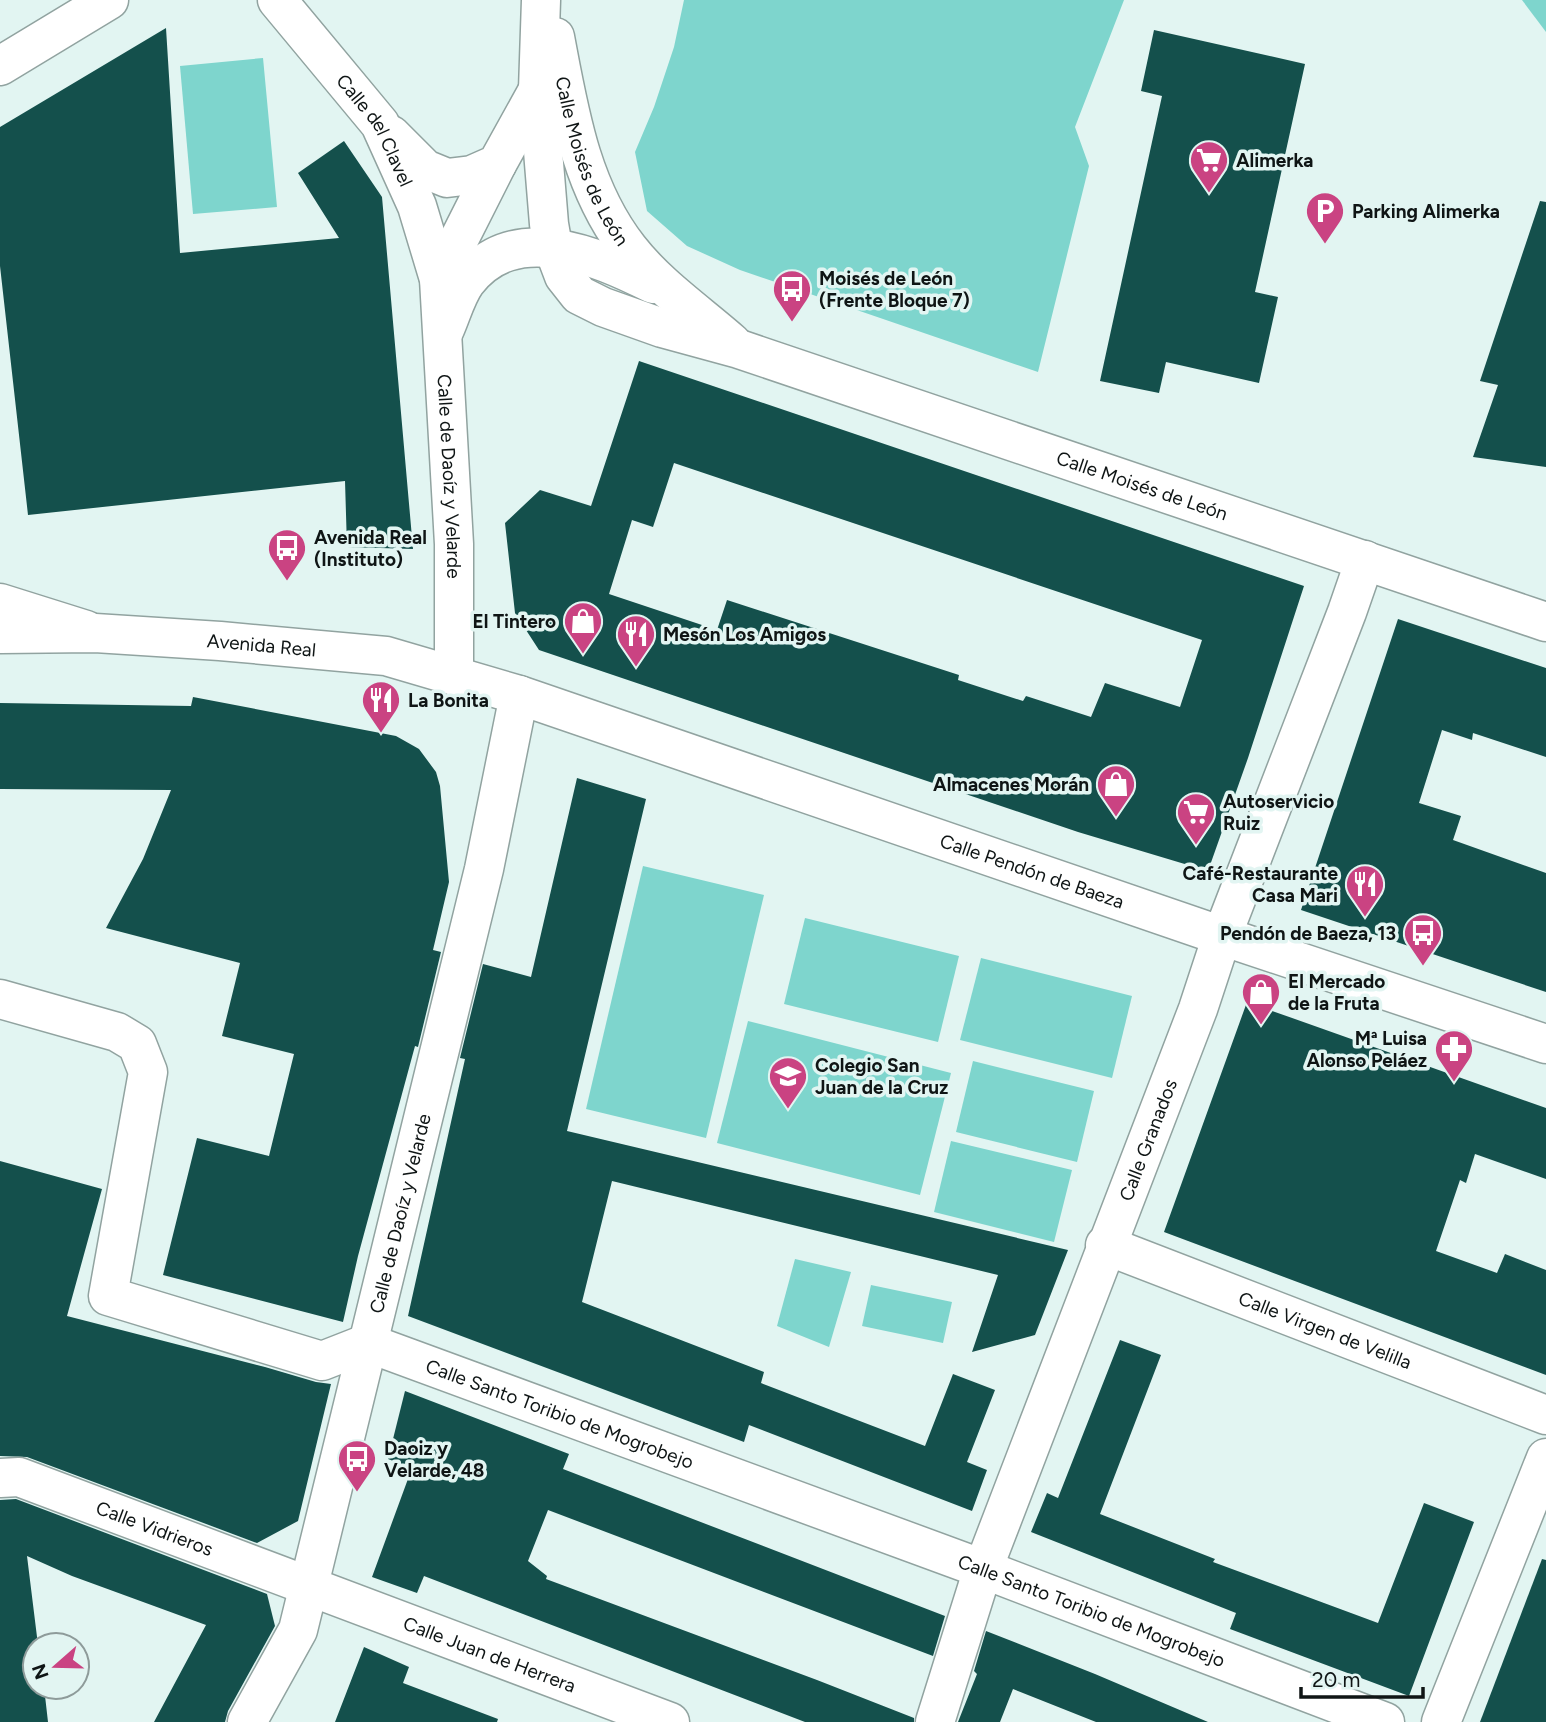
<svg xmlns="http://www.w3.org/2000/svg" width="1546" height="1722" font-family="Figtree,sans-serif">
<style>
.green{fill:#7ed5cd}
.building{fill:#14504c;fill-rule:evenodd}
.lines{fill:none;stroke-linecap:round;stroke-linejoin:round}
.minor-casing{stroke:#91a3a0;stroke-width:41}
.secondary-casing{stroke:#91a3a0;stroke-width:41}
.minor{stroke:#fff;stroke-width:38}
.secondary{stroke:#fff;stroke-width:38}
.labels{text-anchor:middle;dominant-baseline:central;stroke-width:7;stroke-linejoin:round;paint-order:stroke}
.street-label{font-size:19px;fill:#0f1515;stroke:#e2f5f2}
.poi-label{font-size:19px;font-weight:bold;fill:#0f1515;stroke:#e2f5f2;text-anchor:start}
</style>
<rect width="100%" height="100%" fill="#e2f5f2"/>
<g class="green">
<path d="M684 0H1124L1075 127 1089 166 1038 372 740 270 687 246 647 211 635 152 654 107 674 47Z"/>
<path d="M1522 0H1546V32Z"/>
<path d="M263 58 277 207 193 214 180 66Z"/>
<path d="M643 866 764 895 706 1138 586 1109Z"/>
<path d="M805 918 959 956 938 1042 784 1004Z"/>
<path d="M981 958 1132 996 1112 1078 960 1040Z"/>
<path d="M748 1021 951 1073 920 1195 717 1143Z"/>
<path d="M973 1061 1094 1091 1077 1162 956 1132Z"/>
<path d="M951 1141 1072 1170 1054 1242 934 1212Z"/>
<path d="M795 1259 851 1272 829 1347 777 1326Z"/>
<path d="M871 1285 952 1302 943 1343 862 1326Z"/>
</g>
<g class="building">
<path d="M166 28 180 253 339 238 298 173 344 141 382 197 413 549 347 547 345 481 28 515 0 266V127Z"/>
<path d="M1154 30 1305 64 1255 292 1278 297 1259 383 1166 362 1159 393 1100 381 1162 96 1141 91Z"/>
<path d="M1540 201 1546 202V467L1473 457 1498 385 1480 381Z"/>
<path d="M639 361 1304 586 1248 758 1208 871 1078 832 539 650 515 613 505 523 540 490 591 506ZM674 463 1202 640 1180 707 1105 683 1091 717 1026 696 1023 701 958 680 959 675 727 600 717 630 609 594 632 520 653 527Z"/>
<path d="M1398 619 1546 668V757L1473 733 1472 740 1442 730 1419 803 1461 816 1453 840 1546 873V992L1301 910Z"/>
<path d="M193 697 396 736 419 749 436 772 440 786 449 882 433 950 441 952 418 1047 415 1046 358 1256 343 1322 163 1275 197 1138 269 1156 294 1054 222 1036 240 963 106 928 143 859 171 790 0 789V703L191 706Z"/>
<path d="M577 778 646 799 567 1131 1068 1250 1035 1335 972 1352 998 1275 612 1181 582 1302 764 1372 761 1383 925 1446 953 1374 995 1390 967 1462 987 1470 972 1511 749 1425 744 1442 408 1316 465 1059 460 1058 483 964 531 977Z"/>
<path d="M1247 1002 1546 1108V1179L1475 1154 1466 1183 1460 1180 1436 1251 1497 1273 1505 1254 1546 1270V1375L1164 1232Z"/>
<path d="M0 1161 102 1189 67 1316 265 1367 316 1382 331 1384 298 1521 257 1543 27 1457 0 1456Z"/>
<path d="M1120 1340 1161 1355 1100 1514 1215 1559 1213 1562 1378 1623 1424 1503 1474 1522 1409 1696 1230 1629 1236 1613 1031 1532 1047 1493 1058 1498Z"/>
<path d="M405 1391 569 1454 563 1469 945 1616 933 1656 548 1510 528 1561 547 1576 546 1579 817 1680 914 1718V1722H805L424 1576 417 1593 372 1577 412 1468 388 1459Z"/>
<path d="M16 1499 267 1594 275 1626 228 1711 225 1722H154L206 1625 72 1576 27 1556 38 1645H35V1687H44L48 1722H0V1500Z"/>
<path d="M1542 1559 1546 1560V1722H1480Z"/>
<path d="M986 1631 1095 1674 1208 1722H1096L1013 1689 1000 1722H958L977 1674 974 1671Z"/>
<path d="M364 1647 409 1667 403 1683 498 1719 497 1722H335Z"/>
</g>
<g class="lines">
<g class="minor-casing">
<g id="minor">
<path id="s1" d="M277 0 380 124 417 206 439 279 454 544V674"/>
<path id="s2" d="M541 0 538 90 549 224 553 247 564 276 579 295 603 307 662 328 739 349 1546 622"/>
<path id="s3" d="M555 37C569 111 581 188 629 249 657 285 698 313 732 343"/>
<path d="M0 66 109 0"/>
<path d="M391 135 425 169 447 178 472 175 497 164 538 90"/>
<path d="M439 279 497 164"/>
<path d="M444 331C451 316 456 296 466 282 514 219 596 256 653 284"/>
<path d="M0 603 86 630"/>
<path id="s4" d="M0 999 117 1032 137 1044 148 1072 108 1296 322 1361 368 1343 983 1569 1385 1722"/>
<path id="s5" d="M1105 1245 1546 1415"/>
<path id="s6" d="M0 1478 19 1477 670 1722"/>
<path id="s7" d="M247 1722 298 1630 484 869 519 695"/>
<path id="s8" d="M935 1722 983 1569 1198 1009 1222 936 1347 612 1365 560"/>
<path d="M1441 1722 1546 1458"/>
</g>
</g>
<g class="secondary-casing">
<g id="secondary">
<path id="s9" d="M0 634 95 633 220 641 386 656 519 695 1222 936 1546 1044"/>
</g>
</g>
<use href="#minor" class="minor"/>
<use href="#secondary" class="secondary"/>
</g>
<defs>
<g id="supermarket-pin" transform="scale(2.0125)"><path d="M0 17L-7.5 6A9.5 9.5 0 1 1 7.5 6Z" fill="#ca4382" stroke="#e2f5f2"/><path d="M-6-5.5h2.5l.6 2H6L4.5 2H-2.5L-4.4-4H-6ZM-1.5 3.2a1.3 1.3 0 1 0 .1 0ZM3 3.2a1.3 1.3 0 1 0 .1 0Z" fill="#fff"/></g>
<g id="parking-pin" transform="scale(2.0125)"><path d="M0 17L-7.5 6A9.5 9.5 0 1 1 7.5 6Z" fill="#ca4382" stroke="#e2f5f2"/><path d="M-3.5-5.5H1a3.5 3.5 0 0 1 0 7H-1V5.5H-3.5ZM-1-3.4V-.6H.8a1.4 1.4 0 0 0 0-2.8Z" fill="#fff"/></g>
<g id="bus-pin" transform="scale(2.0125)"><path d="M0 17L-7.5 6A9.5 9.5 0 1 1 7.5 6Z" fill="#ca4382" stroke="#e2f5f2"/><path d="M-5-6H5V4H4V6H2V4H-2V6H-4V4H-5ZM-3.5-4V0h7V-4ZM-3.5 1.2v1.5H-2V1.2ZM2 1.2v1.5H3.5V1.2Z" fill="#fff"/></g>
<g id="shop-pin" transform="scale(2.0125)"><path d="M0 17L-7.5 6A9.5 9.5 0 1 1 7.5 6Z" fill="#ca4382" stroke="#e2f5f2"/><path d="M-5-2.5h2.3a2.7 3.5 0 0 1 5.4 0H5L5.5 6h-11ZM-1.5-2.5h3a1.5 2.3 0 0 0-3 0Z" fill="#fff"/></g>
<g id="restaurant-pin" transform="scale(2.0125)"><path d="M0 17L-7.5 6A9.5 9.5 0 1 1 7.5 6Z" fill="#ca4382" stroke="#e2f5f2"/><path d="M-5-6h1v4h1v-4h1v4h1v-4h1v5L-1.5 .5V6h-2V.5L-5-1ZM5-6V6H3V1.5H1.5Q1.5-4 5-6Z" fill="#fff"/></g>
<g id="pharmacy-pin" transform="scale(2.0125)"><path d="M0 17L-7.5 6A9.5 9.5 0 1 1 7.5 6Z" fill="#ca4382" stroke="#e2f5f2"/><path d="M-2-6h4v4h4v4h-4v4h-4v-4h-4v-4h4Z" fill="#fff"/></g>
<g id="school-pin" transform="scale(2.0125)"><path d="M0 17L-7.5 6A9.5 9.5 0 1 1 7.5 6Z" fill="#ca4382" stroke="#e2f5f2"/><path d="M0-5L7-2L0 1L-7-2ZM-4 1L0 2.5L4 1V4Q0 6-4 4Z" fill="#fff"/></g>
</defs>
<g fill-rule="evenodd">
<use href="#supermarket-pin" x="1209" y="160"/>
<use href="#parking-pin" x="1325" y="211"/>
<use href="#bus-pin" x="792" y="289"/>
<use href="#bus-pin" x="287" y="548"/>
<use href="#shop-pin" x="583" y="621"/>
<use href="#restaurant-pin" x="636" y="634"/>
<use href="#restaurant-pin" x="381" y="700"/>
<use href="#shop-pin" x="1116" y="784"/>
<use href="#supermarket-pin" x="1196" y="812"/>
<use href="#restaurant-pin" x="1365" y="884"/>
<use href="#bus-pin" x="1423" y="933"/>
<use href="#shop-pin" x="1261" y="992"/>
<use href="#pharmacy-pin" x="1454" y="1049"/>
<use href="#school-pin" x="788" y="1076"/>
<use href="#bus-pin" x="357" y="1459"/>
</g>
<g class="labels">
<g class="street-label">
<text stroke="none"><textPath href="#s1" startOffset="164">Calle del Clavel</textPath></text>
<text stroke="none"><textPath href="#s3" startOffset="130">Calle Moisés de León</textPath></text>
<text stroke="none"><textPath href="#s1" startOffset="525">Calle de Daoíz y Velarde</textPath></text>
<text stroke="none"><textPath href="#s2" startOffset="898">Calle Moisés de León</textPath></text>
<text stroke="none"><textPath href="#s9" startOffset="262">Avenida Real</textPath></text>
<text stroke="none"><textPath href="#s9" startOffset="1068">Calle Pendón de Baeza</textPath></text>
<text stroke="none"><textPath href="#s8" startOffset="620">Calle Granados</textPath></text>
<text stroke="none"><textPath href="#s7" startOffset="534">Calle de Daoíz y Velarde</textPath></text>
<text stroke="none"><textPath href="#s5" startOffset="236">Calle Virgen de Velilla</textPath></text>
<text stroke="none"><textPath href="#s4" startOffset="880">Calle Santo Toribio de Mogrobejo</textPath></text>
<text stroke="none"><textPath href="#s6" startOffset="164">Calle Vidrieros</textPath></text>
<text stroke="none"><textPath href="#s4" startOffset="1447">Calle Santo Toribio de Mogrobejo</textPath></text>
<text stroke="none"><textPath href="#s6" startOffset="522">Calle Juan de Herrera</textPath></text>
</g>
<g class="poi-label">
<text x="1236" y="160">Alimerka</text>
<text x="1352" y="211">Parking Alimerka</text>
<text x="819" y="278">Moisés de León<tspan x="819" dy="22">(Frente Bloque 7)</tspan></text>
<text x="314" y="537">Avenida Real<tspan x="314" dy="22">(Instituto)</tspan></text>
<text x="556" y="621" text-anchor="end">El Tintero</text>
<text x="663" y="634">Mesón Los Amigos</text>
<text x="408" y="700">La Bonita</text>
<text x="1089" y="784" text-anchor="end">Almacenes Morán</text>
<text x="1223" y="801">Autoservicio<tspan x="1223" dy="22">Ruiz</tspan></text>
<text x="1338" y="873" text-anchor="end">Café-Restaurante<tspan x="1338" dy="22">Casa Mari</tspan></text>
<text x="1396" y="933" text-anchor="end">Pendón de Baeza, 13</text>
<text x="1288" y="981">El Mercado<tspan x="1288" dy="22">de la Fruta</tspan></text>
<text x="1427" y="1038" text-anchor="end">Mª Luisa<tspan x="1427" dy="22">Alonso Peláez</tspan></text>
<text x="815" y="1065">Colegio San<tspan x="815" dy="22">Juan de la Cruz</tspan></text>
<text x="384" y="1448">Daoiz y<tspan x="384" dy="22">Velarde, 48</tspan></text>
</g>
</g>
<g transform="translate(56 1666) rotate(250)"><circle r="33" fill="#e2f5f2" stroke="#8e9b9a" stroke-width="2"/>
<path d="M0-5L12 26L0 18L-12 26Z" fill="#ca4382"/>
<text y="-10" font-size="19" font-weight="bold" text-anchor="middle" fill="#0f1515">N</text>
</g>
<path d="M1301 1687v10h122v-10" fill="none" stroke="#0f1515" stroke-width="3.5"/>
<text x="1312" y="1687" font-size="21" fill="#0f1515" stroke="#e2f5f2" stroke-width="5" paint-order="stroke">20 m</text>
</svg>
